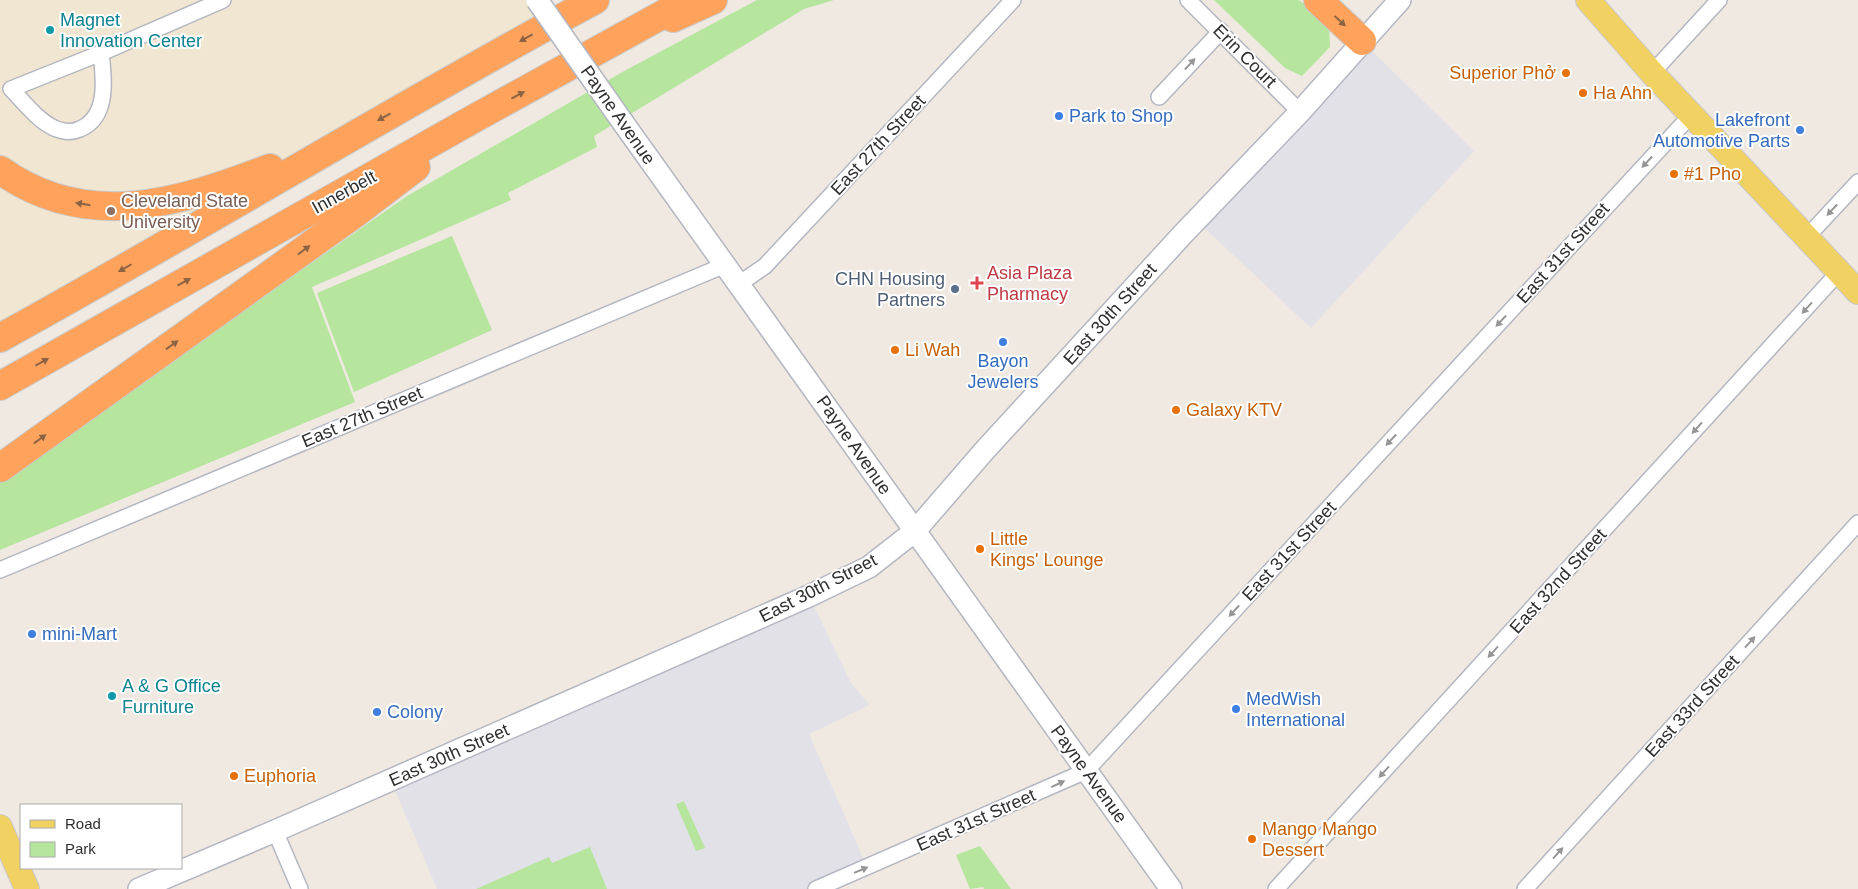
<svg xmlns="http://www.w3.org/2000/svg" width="1858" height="889" font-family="Arial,sans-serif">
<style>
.industrial{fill:#e3e1e8}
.education{fill:#f0e6d1}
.green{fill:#b6e59e}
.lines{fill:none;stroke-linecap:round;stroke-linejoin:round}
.street-casing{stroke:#b4b7c1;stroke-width:18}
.secondary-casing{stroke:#b4b7c1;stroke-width:24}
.primary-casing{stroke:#c9c9c9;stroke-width:26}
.highway-casing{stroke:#c9c9c9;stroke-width:30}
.street{stroke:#fff;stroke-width:15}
.secondary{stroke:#fff;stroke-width:21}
.primary{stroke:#f2d163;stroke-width:24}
.highway{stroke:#ffa35c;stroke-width:28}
.secondary-bridge-casing{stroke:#b4b7c1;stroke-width:24;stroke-linecap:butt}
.secondary-bridge{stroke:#fff;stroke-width:21}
.oneway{fill:#8c6343}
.oneway2{fill:#969696}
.culture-dot{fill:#0f9aa8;stroke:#fff;stroke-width:2}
.food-dot{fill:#e8710a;stroke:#fff;stroke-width:2}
.shop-dot{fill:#3f7fe0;stroke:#fff;stroke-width:2}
.education-dot{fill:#8d6e63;stroke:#fff;stroke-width:2}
.health-dot{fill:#e0444e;stroke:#fff;stroke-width:2}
.service-dot{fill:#5c6f8a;stroke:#fff;stroke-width:2}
.labels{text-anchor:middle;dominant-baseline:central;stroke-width:4;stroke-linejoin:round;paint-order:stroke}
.culture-label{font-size:18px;fill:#0d838f;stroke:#fff;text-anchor:start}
.street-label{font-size:18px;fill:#2e2e2e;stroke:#fff}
.food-label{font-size:18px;fill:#c56008;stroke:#fff;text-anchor:start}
.shop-label{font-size:18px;fill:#366cbe;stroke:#fff;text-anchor:start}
.education-label{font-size:18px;fill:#785e54;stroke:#fff;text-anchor:start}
.health-label{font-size:18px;fill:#be3a42;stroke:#fff;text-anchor:start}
.service-label{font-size:18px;fill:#4e5e75;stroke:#fff;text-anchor:end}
</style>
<rect width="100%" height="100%" fill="#efe9e1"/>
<g class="industrial">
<path d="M1362 41 1474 151 1311 328 1196 220Z"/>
<path d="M809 596 851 683 870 705 809 734 867 867 816 889H437L391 781Z"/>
</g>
<path class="education" d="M0 0H537L553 23 0 338Z"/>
<g class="green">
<path d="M757 0H834L804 9 594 136 597 147 508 193 511 200 312 287 355 402 0 550V482L407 196 626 70Z"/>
<path d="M1214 0H1298L1312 8 1329 24 1330 47 1302 76 1285 68Z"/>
<path d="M452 236 492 330 354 392 317 293Z"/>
<path d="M684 801 705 848 696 851 676 804Z"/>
<path d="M980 846 1011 889H984L983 887 970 889 956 855Z"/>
<path d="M590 847 607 889H476L549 857 552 863Z"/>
</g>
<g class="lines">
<g class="street-casing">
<g id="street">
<path d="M1188 0 1300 112"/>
<path d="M101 53C104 78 109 117 80 129 71 133 64 132 54 128 37 120 24 102 11 89L101 53 223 0"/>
<path d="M1652 73 1719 0"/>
<path d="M1159 97 1221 31"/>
<path d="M1806 238 1858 182"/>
<path d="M739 284 765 266 1013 0"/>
<path d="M0 570 725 265"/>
<path d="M275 831 300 889"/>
<path d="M816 889 1086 771 1692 114"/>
<path d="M1276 889 1839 272"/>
<path d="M1525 889 1858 523"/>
</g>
</g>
<g class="secondary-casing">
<g id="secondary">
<path d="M624 124 1171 889"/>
<path d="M139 889 275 831 809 596 869 567 915 531 985 450 1183 234 1300 112 1400 0"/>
</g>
</g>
<g class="primary-casing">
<g id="primary">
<path d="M1588 0 1652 73 1858 292"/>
<path d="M0 827 27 889"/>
</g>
</g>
<g class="highway-casing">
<g id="highway">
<path d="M1318 0 1362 41"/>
<path d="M673 18 713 0"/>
<path d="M0 170C87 232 179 203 270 168"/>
<path d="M0 338C200 228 394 108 595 0"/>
<path d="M0 386 475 118 689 0"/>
<path d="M0 468 357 212 416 167"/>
</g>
</g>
<use href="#street" class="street"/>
<use href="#secondary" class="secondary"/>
<use href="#primary" class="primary"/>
<use href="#highway" class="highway"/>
<g class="secondary-bridge-casing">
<path id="secondary-bridge" d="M537 0 624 124"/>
</g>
<use href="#secondary-bridge" class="secondary-bridge"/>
</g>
<defs><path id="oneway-solid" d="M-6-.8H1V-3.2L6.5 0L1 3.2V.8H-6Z" transform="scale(1.25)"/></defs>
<g class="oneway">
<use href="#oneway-solid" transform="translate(1340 21) rotate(43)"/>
<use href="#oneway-solid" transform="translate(526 38) rotate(151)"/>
<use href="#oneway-solid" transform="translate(518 95) rotate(-28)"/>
<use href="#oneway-solid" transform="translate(384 117) rotate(151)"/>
<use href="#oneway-solid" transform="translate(83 204) rotate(-171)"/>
<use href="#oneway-solid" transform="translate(304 250) rotate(-36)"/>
<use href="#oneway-solid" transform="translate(125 268) rotate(150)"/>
<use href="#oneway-solid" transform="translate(184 282) rotate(-29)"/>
<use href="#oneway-solid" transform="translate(172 345) rotate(-36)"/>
<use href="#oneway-solid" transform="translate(42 362) rotate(-29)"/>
<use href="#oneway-solid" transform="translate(40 439) rotate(-36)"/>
</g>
<g class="oneway2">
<use href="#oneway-solid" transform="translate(1190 64) rotate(-47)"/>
<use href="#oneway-solid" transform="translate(1647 162) rotate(133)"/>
<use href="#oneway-solid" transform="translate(1832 210) rotate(133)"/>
<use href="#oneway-solid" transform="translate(1807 308) rotate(132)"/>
<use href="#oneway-solid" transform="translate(1501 321) rotate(133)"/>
<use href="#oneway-solid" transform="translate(1697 428) rotate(132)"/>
<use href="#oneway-solid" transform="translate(1391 440) rotate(133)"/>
<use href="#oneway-solid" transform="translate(1234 611) rotate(133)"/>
<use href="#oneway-solid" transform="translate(1750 642) rotate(-48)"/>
<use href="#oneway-solid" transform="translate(1493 652) rotate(132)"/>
<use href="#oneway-solid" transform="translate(1384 772) rotate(132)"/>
<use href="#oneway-solid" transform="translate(1058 784) rotate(-25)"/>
<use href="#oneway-solid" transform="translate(1558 853) rotate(-48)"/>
<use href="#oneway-solid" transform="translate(861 870) rotate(-23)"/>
</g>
<g class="culture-dot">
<circle cx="50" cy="30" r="5"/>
<circle cx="112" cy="696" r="5"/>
</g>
<g class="food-dot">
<circle cx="1566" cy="73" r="5"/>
<circle cx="1583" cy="93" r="5"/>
<circle cx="1674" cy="174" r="5"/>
<circle cx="895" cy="350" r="5"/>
<circle cx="1176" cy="410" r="5"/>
<circle cx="980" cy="549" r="5"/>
<circle cx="234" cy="776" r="5"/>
<circle cx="1252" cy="839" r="5"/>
</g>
<g class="shop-dot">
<circle cx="1059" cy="116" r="5"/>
<circle cx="1800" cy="130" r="5"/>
<circle cx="1003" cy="342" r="5"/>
<circle cx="32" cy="634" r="5"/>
<circle cx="1236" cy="709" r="5"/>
<circle cx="377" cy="712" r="5"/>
</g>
<circle class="education-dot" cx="111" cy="211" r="5"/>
<path class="health-dot" d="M974.5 275.5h5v5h5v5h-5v5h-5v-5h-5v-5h5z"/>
<circle class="service-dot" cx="955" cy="289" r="5"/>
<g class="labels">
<g class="culture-label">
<text x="60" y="20">Magnet<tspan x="60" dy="21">Innovation Center</tspan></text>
<text x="122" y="686">A &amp; G Office<tspan x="122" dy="21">Furniture</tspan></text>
</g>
<g class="street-label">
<text transform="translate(1245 56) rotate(45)">Erin Court</text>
<text transform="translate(618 115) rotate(55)">Payne Avenue</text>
<text transform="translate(878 145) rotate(-47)">East 27th Street</text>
<text transform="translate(344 192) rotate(-29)">Innerbelt</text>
<text transform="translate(1563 253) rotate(-48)">East 31st Street</text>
<text transform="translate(1110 314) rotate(-48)">East 30th Street</text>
<text transform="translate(362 417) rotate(-23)">East 27th Street</text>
<text transform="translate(854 445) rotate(55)">Payne Avenue</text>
<text transform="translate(1289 551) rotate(-47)">East 31st Street</text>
<text transform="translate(1558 581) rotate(-48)">East 32nd Street</text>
<text transform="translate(818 588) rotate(-27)">East 30th Street</text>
<text transform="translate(1692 706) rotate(-48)">East 33rd Street</text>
<text transform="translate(449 755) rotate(-24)">East 30th Street</text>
<text transform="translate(1089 774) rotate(54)">Payne Avenue</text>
<text transform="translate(976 820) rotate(-24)">East 31st Street</text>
</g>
<g class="food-label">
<text x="1556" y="73" text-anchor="end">Superior Phở</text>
<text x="1593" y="93">Ha Ahn</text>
<text x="1684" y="174">#1 Pho</text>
<text x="905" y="350">Li Wah</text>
<text x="1186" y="410">Galaxy KTV</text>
<text x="990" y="539">Little<tspan x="990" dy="21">Kings' Lounge</tspan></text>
<text x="244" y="776">Euphoria</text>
<text x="1262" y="829">Mango Mango<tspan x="1262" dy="21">Dessert</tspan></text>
</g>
<g class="shop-label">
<text x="1069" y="116">Park to Shop</text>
<text x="1790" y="120" text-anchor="end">Lakefront<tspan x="1790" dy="21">Automotive Parts</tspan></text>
<text x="1003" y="361" text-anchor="middle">Bayon<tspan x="1003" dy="21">Jewelers</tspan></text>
<text x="42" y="634">mini-Mart</text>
<text x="1246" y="699">MedWish<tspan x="1246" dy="21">International</tspan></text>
<text x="387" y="712">Colony</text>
</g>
<g class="education-label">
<text x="121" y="201">Cleveland State<tspan x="121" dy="21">University</tspan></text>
</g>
<g class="health-label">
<text x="987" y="273">Asia Plaza<tspan x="987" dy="21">Pharmacy</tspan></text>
</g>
<g class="service-label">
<text x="945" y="279">CHN Housing<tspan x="945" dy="21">Partners</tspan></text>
</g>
</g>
<rect x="20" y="804" width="162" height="65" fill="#ffffff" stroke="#ababab"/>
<rect x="30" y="820" width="25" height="8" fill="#f2d163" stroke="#ababab"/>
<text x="65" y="829" font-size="15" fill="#2e2e2e">Road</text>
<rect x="30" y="842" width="25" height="15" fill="#b6e59e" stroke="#ababab"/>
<text x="65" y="854" font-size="15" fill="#2e2e2e">Park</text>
</svg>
